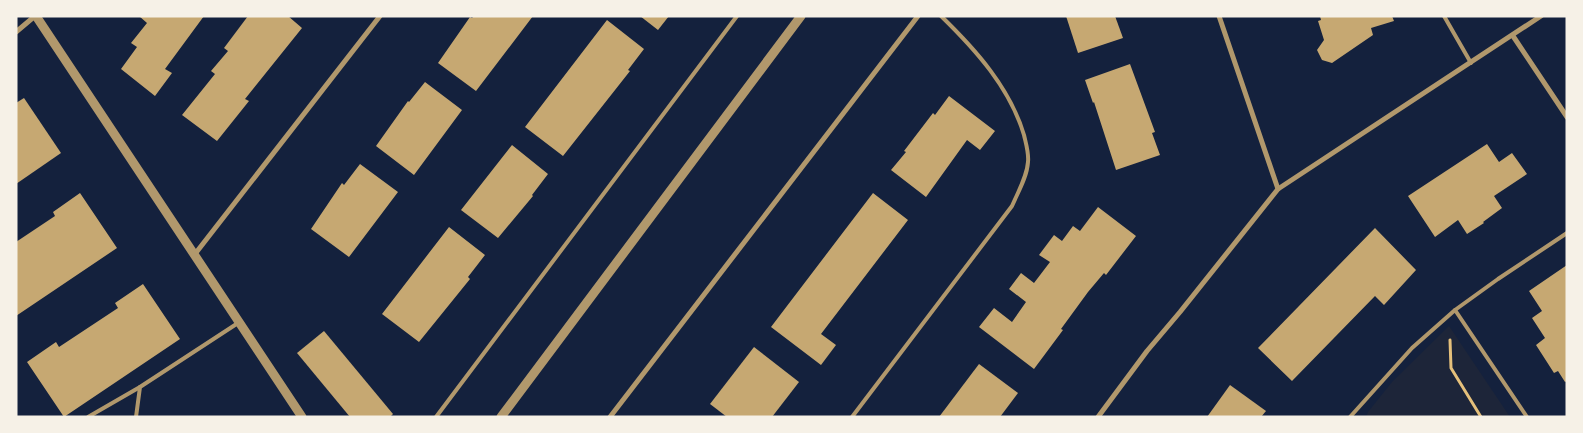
<svg xmlns="http://www.w3.org/2000/svg" width="1583" height="433" font-family="Roboto,sans-serif">
<style>
.green{fill:#1d2539}
.building{fill:#c6a872}
.lines{fill:none;stroke-linecap:round;stroke-linejoin:round}
.path{stroke:#e5c07b;stroke-width:3}
.service{stroke:#b1986c;stroke-width:4}
.minor{stroke:#b1986c;stroke-width:5}
.tertiary{stroke:#b1986c;stroke-width:9}
</style>
<rect width="100%" height="100%" fill="#14213d"/>
<path class="green" d="M1449 326 1510 417H1366L1368 412 1392 382Z"/>
<g class="building">
<path d="M139 16H204L165 69 172 73 155 96 121 69 137 47 131 43 147 23Z"/>
<path d="M248 16H288L302 28 245 99 249 101 217 141 182 115 215 74 211 71 228 51 224 48Z"/>
<path d="M474 16H533L476 91 438 63 470 17 472 18Z"/>
<path d="M640 16H669L658 30Z"/>
<path d="M1066 16H1115L1123 38 1078 53Z"/>
<path d="M1320 16H1392L1394 21 1371 28 1373 35 1332 63 1322 60 1317 50 1324 40 1318 21 1321 20Z"/>
<path d="M607 20 644 49 628 70 630 71 563 156 525 127Z"/>
<path d="M1130 64 1155 132 1152 133 1160 155 1116 170 1094 102 1093 103 1085 80Z"/>
<path d="M425 82 462 110 414 175 376 146 408 101 409 102Z"/>
<path d="M949 96 995 131 980 150 967 140 926 197 891 170 906 152 904 151 933 113 935 115Z"/>
<path d="M24 98 61 153 16 184V103Z"/>
<path d="M1487 144 1499 162 1512 153 1527 174 1494 196 1502 208 1483 222 1484 223 1467 234 1458 220 1435 237 1408 196Z"/>
<path d="M512 145 548 174 532 195 533 196 498 238 461 210Z"/>
<path d="M360 164 398 192 349 257 311 229 342 183 344 185Z"/>
<path d="M80 193 117 248 16 316V242L55 216 53 212Z"/>
<path d="M873 193 908 220 821 334 836 345 821 365 771 327Z"/>
<path d="M1098 207 1136 236 1106 275 1104 273 1088 292 1061 329 1063 330 1034 369 979 327 994 308 1012 322 1026 302 1009 289 1021 273 1034 283 1050 262 1039 255 1054 235 1062 241 1073 226 1080 231Z"/>
<path d="M449 227 485 255 468 277 470 279 419 342 382 314Z"/>
<path d="M1375 228 1416 270 1384 305 1375 296 1292 381 1258 348Z"/>
<path d="M1567 265V381L1565 382 1558 371 1554 373 1536 345 1545 338 1532 318 1542 311 1529 291Z"/>
<path d="M143 284 180 339 64 417 27 362 56 342 59 347 118 308 115 303Z"/>
<path d="M324 331 393 414 390 417H350L297 353Z"/>
<path d="M754 347 799 382 772 417H727L710 404Z"/>
<path d="M979 364 1018 393 1000 417H939Z"/>
<path d="M1230 385 1266 411 1261 417H1207Z"/>
</g>
<g class="lines">
<path class="path" d="M1450 340 1451 368 1481 417"/>
<g class="service">
<path d="M1444 16 1471 63"/>
<path d="M1455 310 1498 279 1567 233"/>
<path d="M88 417 140 387"/>
<path d="M136 417 140 387 238 323"/>
<path d="M436 417 737 16"/>
<path d="M852 417 1012 206C1018 192 1027 177 1028 162 1029 153 1026 144 1024 135 1010 88 976 50 941 16"/>
<path d="M1350 417 1412 348 1455 310 1527 417"/>
</g>
<g class="minor">
<path d="M1219 16 1278 189"/>
<path d="M16 32 35 16"/>
<path d="M1513 36 1567 117"/>
<path d="M195 254 380 16"/>
<path d="M610 417 918 16"/>
<path d="M1098 417 1147 351 1180 312 1278 189 1541 16"/>
</g>
<g class="tertiary">
<path d="M36 16 302 417"/>
<path d="M501 417 801 16"/>
</g>
</g>
<rect width="1583" height="433" fill="none" stroke="#f6f1e7" stroke-width="35"/>
</svg>
